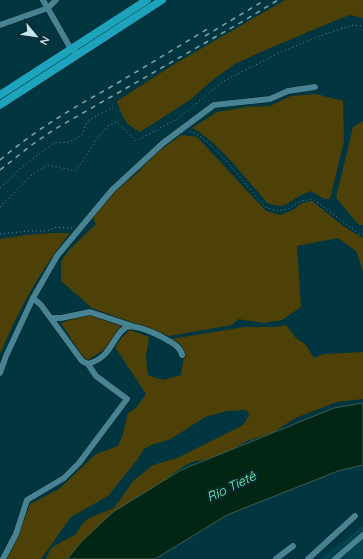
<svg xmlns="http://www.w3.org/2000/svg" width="363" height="559" font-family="Quicksand,sans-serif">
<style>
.built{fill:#044350}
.green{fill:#4d4108}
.water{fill:#022613;stroke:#3d5f54}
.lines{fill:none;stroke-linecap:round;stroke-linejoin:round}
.minor-casing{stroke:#001c23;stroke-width:7}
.major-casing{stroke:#001c23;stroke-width:9}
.path{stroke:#628c95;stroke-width:1;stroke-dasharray:1 3;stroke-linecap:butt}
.minor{stroke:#478392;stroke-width:6}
.major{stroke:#1ea3bd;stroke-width:8}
.rail{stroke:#81a7b0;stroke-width:1.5;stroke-dasharray:5 5;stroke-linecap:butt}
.labels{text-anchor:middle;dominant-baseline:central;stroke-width:4;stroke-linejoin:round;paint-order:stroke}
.water-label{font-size:13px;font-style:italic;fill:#6ffeae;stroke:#092a32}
</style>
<rect width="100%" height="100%" fill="#013640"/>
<path class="built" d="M363 526V559H320Z"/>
<g class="green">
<path d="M285 0H363V18L350 15 332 22 261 52 235 64 210 82 190 100 140 132C126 126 121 115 117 101L173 65Z"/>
<path d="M316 94 343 101 344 141 330 199H324L311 191C307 193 303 194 299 196 285 205 284 209 267 203 247 180 218 141 192 128L217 112 247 107 270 106 291 96Z"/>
<path d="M363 121V225H359L336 198 353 127Z"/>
<path d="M181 135 197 137 266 211 280 215 293 210 302 203 312 201 343 226 363 238V271L356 251 338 238 297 246 301 307 282 320 264 323 238 319 232 325 169 336 92 308 61 281V262L68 251 96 224 93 218 111 195 137 173 155 154Z"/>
<path d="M53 233H70C41 269 18 311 0 354V239L25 235Z"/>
<path d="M86 315 94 316 121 326 105 349 88 360 83 357 61 323Z"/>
<path d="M286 325 296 338 305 344 314 358 324 354 363 352V399L337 402 298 417 289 422 274 432 247 441 234 448 230 451 213 458 192 462 184 466 159 484 68 559H46L51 548 76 534 82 524 89 518 114 508 134 480 153 465 177 458 243 425 249 416 248 412 245 410 227 411 205 417 171 439 151 445 144 449 137 460 108 496 71 517 41 559H6L14 545 30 504 59 489 96 454 118 446 123 434 128 413 136 408 146 394 115 347 123 336 130 330 149 337 146 357 148 375 163 380 181 375 184 355 171 339 244 327H275Z"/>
</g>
<path class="water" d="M363 403V465L338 471 227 515 155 559H67L82 541 113 512 181 470 334 408Z"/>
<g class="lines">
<g class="minor-casing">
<g id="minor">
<path d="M43 0 71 49 74 51"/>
<path d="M0 25 48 8 56 0"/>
<path d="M33 298 41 305 82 361 88 364C94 362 100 359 104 355 112 348 118 330 127 327 136 324 154 333 162 337 170 342 180 345 182 355"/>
<path d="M51 318H61L90 312 132 326"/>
<path d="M0 373 6 356 33 298 57 256 112 190 163 143 214 105 270 99 288 91 315 87"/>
<path d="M3 559 16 534 27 500 64 478 79 463 127 399 96 376 88 364"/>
<path d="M276 559 293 546"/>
<path d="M308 559 355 516"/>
<path d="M335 559 363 535"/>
</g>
</g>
<g class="major-casing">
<g id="major">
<path d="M0 95 147 0"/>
<path d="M0 105 162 0"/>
</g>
</g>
<g class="path">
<path d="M190 131C211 138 249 189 265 207L277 211 288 209 301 201 313 199 359 234H363"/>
<path d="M0 188 22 167 54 143 69 142 77 138 82 135 87 121 113 107"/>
<path d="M0 207 33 174 48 165 76 171 97 139 109 125 117 122 136 141 177 119 224 81 279 53 325 34 353 25 363 26"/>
<path d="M0 234 28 231H47L57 227 72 228"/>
</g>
<use href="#minor" class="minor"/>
<use href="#major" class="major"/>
<g class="rail">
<path d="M205 36 265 0"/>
<path d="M0 160C34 131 71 109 109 88 143 68 176 48 209 28"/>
<path d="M0 170 33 144 55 129 245 20 278 0"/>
</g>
</g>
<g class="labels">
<g class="water-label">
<text transform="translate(231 486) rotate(-26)">Rio Tietê</text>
</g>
</g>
<g transform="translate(36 36) rotate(119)" stroke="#092a32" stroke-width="3" paint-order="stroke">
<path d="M0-3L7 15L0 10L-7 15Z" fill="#c7e5ed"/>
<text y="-6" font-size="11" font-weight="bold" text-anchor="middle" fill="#c7e5ed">N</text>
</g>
</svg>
